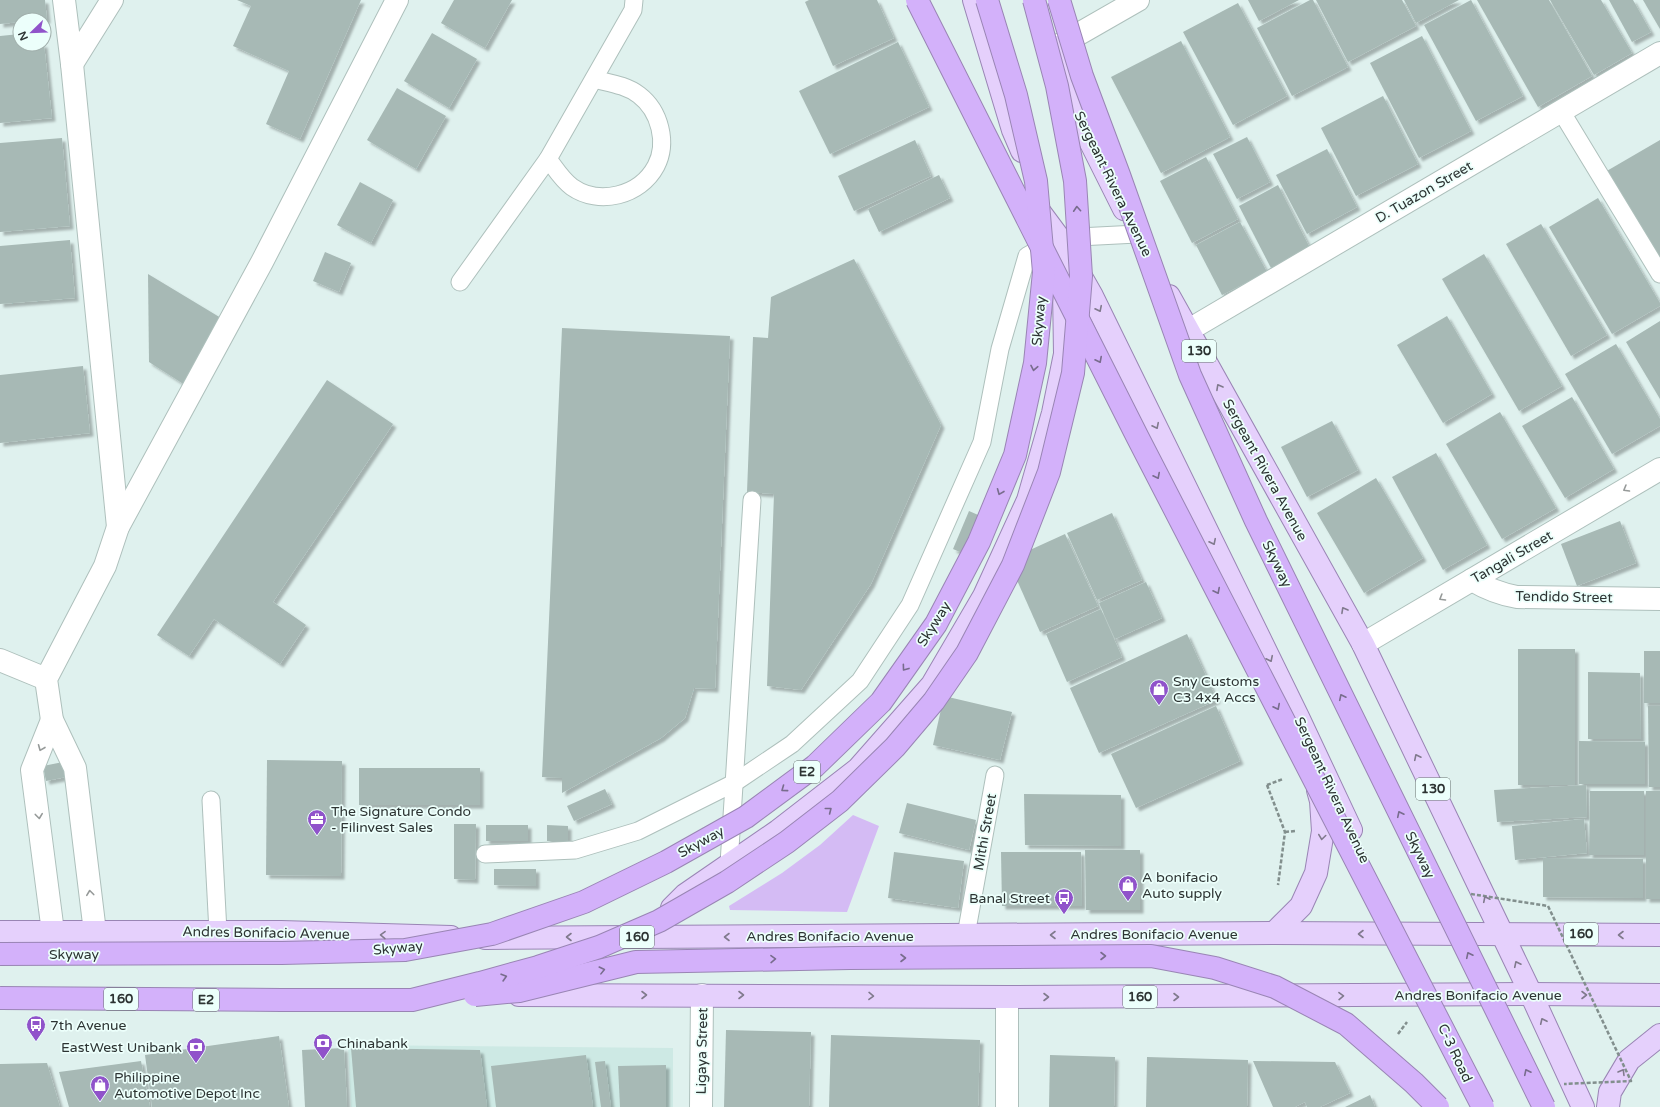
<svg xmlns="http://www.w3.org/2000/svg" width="1660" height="1107" font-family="'Varela Round',sans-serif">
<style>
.built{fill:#cde9e4}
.green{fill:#d4bbf4}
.building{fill:#a7b9b5;filter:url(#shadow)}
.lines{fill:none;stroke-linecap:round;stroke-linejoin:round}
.service-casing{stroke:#aec0bc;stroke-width:19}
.minor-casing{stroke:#aec0bc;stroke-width:24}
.tertiary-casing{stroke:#aec0bc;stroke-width:24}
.primary-casing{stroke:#9985b4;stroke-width:24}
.path{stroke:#828f8d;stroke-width:2.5;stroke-dasharray:4 2;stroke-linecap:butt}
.service{stroke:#fff;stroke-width:17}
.minor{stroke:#fff;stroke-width:22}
.tertiary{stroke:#fff;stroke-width:22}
.primary{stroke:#e5d0fc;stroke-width:22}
.motorway-bridge-casing{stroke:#9985b4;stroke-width:24;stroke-linecap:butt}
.path-bridge{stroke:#828f8d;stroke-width:2.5;stroke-dasharray:4 2;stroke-linecap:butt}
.motorway-bridge{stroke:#d3b1fa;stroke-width:22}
.oneway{stroke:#786c8d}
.oneway2{stroke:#807a8d}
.oneway3{stroke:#969a99}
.labels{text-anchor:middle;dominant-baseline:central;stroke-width:3.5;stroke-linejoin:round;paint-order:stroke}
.shield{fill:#ecfffb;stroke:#66716f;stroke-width:1}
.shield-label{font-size:13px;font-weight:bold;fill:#2d3433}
.street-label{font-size:14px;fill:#2d3433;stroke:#ecfffb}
.poi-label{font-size:14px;fill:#2d3433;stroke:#ecfffb;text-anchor:start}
</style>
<defs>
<filter id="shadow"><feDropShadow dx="3.5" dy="3.5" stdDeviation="1" flood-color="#0004"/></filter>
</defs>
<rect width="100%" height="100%" fill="#dff1ee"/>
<path class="built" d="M348 1045 673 1048V1107H351Z"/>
<path class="green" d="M853 815 879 826 847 912 730 910 729 906 782 873 820 845Z"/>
<g class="building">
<path d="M0 0H45L47 20H20V22L0 24Z"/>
<path d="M237 0H361L300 139 266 124 289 71 233 46 251 6Z"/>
<path d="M454 0H512L485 48 441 23Z"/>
<path d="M809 0H877L894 38 833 66 805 2Z"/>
<path d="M1248 0H1299L1259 21Z"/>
<path d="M1310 0H1313L1348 67 1292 96 1257 28Z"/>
<path d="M1316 0H1402L1416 26 1348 62Z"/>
<path d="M1404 0H1459L1416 23Z"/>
<path d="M1471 0 1523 96 1476 121 1424 25Z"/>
<path d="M1477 0H1549L1592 76 1538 107Z"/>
<path d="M1550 0H1601L1632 53 1594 75Z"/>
<path d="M1609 0H1633L1651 32 1632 42Z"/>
<path d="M1643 0H1660V29Z"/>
<path d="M1238 3 1287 96 1233 125 1183 32Z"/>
<path d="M432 33 477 59 449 108 404 81Z"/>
<path d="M20 34V44H44L52 118 0 123V36Z"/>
<path d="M1422 36 1471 131 1419 158 1370 63Z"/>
<path d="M1181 41 1230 137 1161 173 1111 77Z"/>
<path d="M898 42 929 107 830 154 799 91Z"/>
<path d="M397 88 446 116 416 169 367 140Z"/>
<path d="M1383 96 1418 164 1356 196 1321 128Z"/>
<path d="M1247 137 1270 182 1237 199 1213 154Z"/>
<path d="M62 138 70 226 0 232V143Z"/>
<path d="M915 140 931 176 854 211 838 176Z"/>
<path d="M1660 140V266L1605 172Z"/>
<path d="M1327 149 1357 207 1307 234 1276 175Z"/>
<path d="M1206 157 1238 219 1192 243 1160 181Z"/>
<path d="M939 175 950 198 879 232 868 209Z"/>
<path d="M360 182 393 200 371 243 337 225Z"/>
<path d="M1278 185 1310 248 1271 268 1239 206Z"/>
<path d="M1598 198 1660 303V306L1612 334 1549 227Z"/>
<path d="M1240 222 1267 272 1222 295 1196 245Z"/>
<path d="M1541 224 1607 335 1571 356 1506 244Z"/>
<path d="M70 240 75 298 0 304V246Z"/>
<path d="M325 252 351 263 339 292 313 281Z"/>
<path d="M1484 254 1562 386 1519 411 1442 279Z"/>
<path d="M854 259 941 425 871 584 801 690 767 686 774 494 747 492 753 337 768 338 771 297Z"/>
<path d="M148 274 221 318 185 385 149 362Z"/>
<path d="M1447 316 1492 394 1443 423 1397 345Z"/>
<path d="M1660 321V399L1626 342Z"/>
<path d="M562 328 730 336 715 689 694 688 685 718 661 738 562 793V778L542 777Z"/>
<path d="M1616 344 1660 419V426L1612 454 1565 374Z"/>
<path d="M83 366 90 433 0 443V375Z"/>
<path d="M327 380 393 424 273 602 306 625 280 664 214 619 189 656 157 635Z"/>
<path d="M1572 397 1614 469 1565 498 1522 426Z"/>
<path d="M1500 412 1556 508 1502 539 1446 444Z"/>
<path d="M1332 421 1358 470 1307 497 1281 447Z"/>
<path d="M1436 453 1487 545 1443 570 1392 477Z"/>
<path d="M1376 478 1423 558 1364 593 1317 513Z"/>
<path d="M969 511 985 518 967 555 953 549Z"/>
<path d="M1112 513 1142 580 1097 600 1067 533Z"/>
<path d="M1620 521 1636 563 1577 586 1561 544Z"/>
<path d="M1065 534 1098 606 1040 632 1008 560Z"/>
<path d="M1146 582 1162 618 1115 639 1099 603Z"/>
<path d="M1101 609 1122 657 1067 682 1046 634Z"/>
<path d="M1187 634 1217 700 1099 753 1070 688Z"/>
<rect x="1518" y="649" width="57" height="136"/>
<rect x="1644" y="651" width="16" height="52"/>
<path d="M1588 672 1640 673 1641 739H1588Z"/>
<path d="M944 696 1012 712 1000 760 933 745Z"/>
<path d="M1216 706 1240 761 1136 808 1111 754Z"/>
<path d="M1648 706H1660V787H1649Z"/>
<path d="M1579 741 1645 742V784H1579Z"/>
<path d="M267 760 342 761 341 876 266 875Z"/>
<path d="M63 762 66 777 46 781 43 766Z"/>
<rect x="359" y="768" width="121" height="37"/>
<path d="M1586 785 1587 817 1497 822 1494 790Z"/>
<path d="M605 789 612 804 574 821 567 806Z"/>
<path d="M1590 791H1644V855H1589Z"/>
<rect x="1646" y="791" width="14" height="108"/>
<path d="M1024 794 1121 795V846L1025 845Z"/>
<path d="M907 803 976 820 969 850 899 833Z"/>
<path d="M1584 819 1587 853 1515 860 1512 826Z"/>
<path d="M454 824H476L475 880 454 879Z"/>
<rect x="486" y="825" width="42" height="16"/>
<path d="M547 825 568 826V841H547Z"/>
<path d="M1085 850H1140V910H1086Z"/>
<path d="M894 852 964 861 958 908 888 898Z"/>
<path d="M1001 852H1081L1082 906H1002Z"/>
<path d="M1543 858 1643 859V898L1543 897Z"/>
<path d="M494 869H536V886L494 885Z"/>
<path d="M726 1030 811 1032 809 1107H724Z"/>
<path d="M831 1035 980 1040 978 1107H829Z"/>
<path d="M279 1036 289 1107H152L145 1055Z"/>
<path d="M344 1048 347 1107H305L302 1050Z"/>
<path d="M351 1048 480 1050 487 1107H356Z"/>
<path d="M586 1055 593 1107H496L491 1066Z"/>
<path d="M1050 1055 1115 1057 1114 1107H1049Z"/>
<path d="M1147 1057 1248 1060 1247 1107H1146Z"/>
<path d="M141 1061 150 1107H69L59 1072Z"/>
<path d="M605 1061 611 1107H601L595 1062Z"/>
<path d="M1253 1061 1335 1062 1350 1093 1320 1107H1307L1305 1102 1295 1107H1273Z"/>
<path d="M47 1063 60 1107H0V1064Z"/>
<path d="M666 1065V1107H620L618 1066Z"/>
<path d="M1370 1095 1375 1107H1345Z"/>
</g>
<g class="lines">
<g class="service-casing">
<g id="service">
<path d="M1561 111 1660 274"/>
<path d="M548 159C555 168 562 180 572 187 599 206 640 196 656 166 668 143 660 111 639 95 626 85 609 83 594 79"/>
<path d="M460 282 548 159 633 10 634 0"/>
<path d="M211 800 218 932"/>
<path d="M485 854 575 850 638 831 734 783 792 744 860 681 910 605 982 442 1000 349 1027 256 1059 238 1137 234"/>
<path d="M729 864 752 500"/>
<path d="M966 935 995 775"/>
</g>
</g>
<g class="minor-casing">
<g id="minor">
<path d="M64 0 72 64 118 527"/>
<path d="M1056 47 1138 0"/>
<path d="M72 64 112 0"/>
<path d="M1472 580C1487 589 1500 594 1517 597L1660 599"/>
<path d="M1363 644 1660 469"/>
<path d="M0 660 46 679"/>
<path d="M52 720 32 770 53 932"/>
<path d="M95 932 75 768 52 720 46 679 105 566 118 527 262 262 397 0"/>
<path d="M1007 997V1107"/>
<path d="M701 1107 702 995"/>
</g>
</g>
<g class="tertiary-casing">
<path id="tertiary" d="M1187 331 1660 53"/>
</g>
<g class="primary-casing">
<g id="primary">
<path d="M974 0 1013 130 1022 151"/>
<path d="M1057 47 1079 119 1124 209"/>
<path d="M1033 203 1059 238 1092 296 1298 717 1351 830"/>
<path d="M1169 296 1363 644 1531 994 1583 1107"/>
<path d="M672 908 685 895 778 831 858 769 932 685 984 596 1028 500 1053 413 1065 354 1064 288"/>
<path d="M0 932H281L451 937"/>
<path d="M1274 933 1301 906 1316 873 1323 831 1321 801 1318 790"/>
<path d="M485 938 1274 933 1660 935"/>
<path d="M519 995 1007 997 1531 994 1660 995"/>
<path d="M1608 1107 1610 1092 1629 1060 1660 1035"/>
</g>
</g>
<g class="path">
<path d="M1267 785 1285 832 1278 885"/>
<path d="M1285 832 1295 831"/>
<path d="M1398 1034 1407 1022"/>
</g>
<use href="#service" class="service"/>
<use href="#minor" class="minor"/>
<use href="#tertiary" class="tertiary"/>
<use href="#primary" class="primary"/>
<g class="motorway-bridge-casing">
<g id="motorway-bridge">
<path d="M917 0 1138 438 1483 1107"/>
<path d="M1059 0 1082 76 1119 175 1190 375 1256 521 1544 1107"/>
<path d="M0 954 282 953 405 950 492 934 584 902 666 862 746 817 815 766 881 702 936 624 979 542 1015 455 1035 363 1044 272 1036 181 1016 95 987 0"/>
<path d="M475 995 519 991 636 962 850 958 1151 956 1215 968 1275 987 1346 1024 1414 1083 1438 1107"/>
<path d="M0 998 282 1000H412L480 983 538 967 599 947 659 921 727 882 787 842 840 801 895 747 934 701 967 653 1013 565 1049 472 1073 373 1081 276 1075 181 1057 86 1034 0"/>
</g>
</g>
<g class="path-bridge">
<path d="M1267 785 1283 779"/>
<path d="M1471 894 1548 906 1631 1081 1564 1084"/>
</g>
<use href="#motorway-bridge" class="motorway-bridge"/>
</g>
<defs><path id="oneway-chevron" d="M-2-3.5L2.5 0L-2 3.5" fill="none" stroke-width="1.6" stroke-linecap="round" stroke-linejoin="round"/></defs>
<g class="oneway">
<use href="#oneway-chevron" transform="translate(1077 209) rotate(-94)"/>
<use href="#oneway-chevron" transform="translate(1099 360) rotate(63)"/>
<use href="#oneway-chevron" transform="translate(1034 368) rotate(101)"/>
<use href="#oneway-chevron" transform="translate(1157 476) rotate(63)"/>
<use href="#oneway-chevron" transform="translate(1000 492) rotate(112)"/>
<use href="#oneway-chevron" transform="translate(1217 591) rotate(63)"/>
<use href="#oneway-chevron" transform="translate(905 668) rotate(126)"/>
<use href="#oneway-chevron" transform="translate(1342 697) rotate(-116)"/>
<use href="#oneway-chevron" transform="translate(1277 707) rotate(63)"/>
<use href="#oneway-chevron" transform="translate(784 789) rotate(144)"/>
<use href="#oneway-chevron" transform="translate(829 810) rotate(-38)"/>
<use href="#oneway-chevron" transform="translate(1400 814) rotate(-116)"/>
<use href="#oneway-chevron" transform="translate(1469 955) rotate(-116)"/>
<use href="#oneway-chevron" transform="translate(1103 956)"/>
<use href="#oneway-chevron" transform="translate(903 958)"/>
<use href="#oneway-chevron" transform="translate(773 959) rotate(-1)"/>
<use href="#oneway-chevron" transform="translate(602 970) rotate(-14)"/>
<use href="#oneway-chevron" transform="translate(504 977) rotate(-16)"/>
<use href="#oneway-chevron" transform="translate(1527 1072) rotate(-116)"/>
</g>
<g class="oneway2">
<use href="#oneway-chevron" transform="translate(1099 309) rotate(64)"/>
<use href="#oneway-chevron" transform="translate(1219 387) rotate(-119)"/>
<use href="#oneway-chevron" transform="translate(1156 426) rotate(64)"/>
<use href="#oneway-chevron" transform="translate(1213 542) rotate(64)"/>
<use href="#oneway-chevron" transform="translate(1344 610) rotate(-119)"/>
<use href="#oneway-chevron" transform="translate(1270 659) rotate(64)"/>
<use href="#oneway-chevron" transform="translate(1417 757) rotate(-116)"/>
<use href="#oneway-chevron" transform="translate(1322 837) rotate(98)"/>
<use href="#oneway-chevron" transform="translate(1486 899) rotate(-116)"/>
<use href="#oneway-chevron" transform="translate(1361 934) rotate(-180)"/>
<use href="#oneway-chevron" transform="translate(383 935) rotate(-179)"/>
<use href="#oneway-chevron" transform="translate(1053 935) rotate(180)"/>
<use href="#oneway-chevron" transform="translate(1621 935) rotate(-180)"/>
<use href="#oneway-chevron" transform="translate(569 937) rotate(180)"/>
<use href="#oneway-chevron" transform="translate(727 937) rotate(180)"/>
<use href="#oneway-chevron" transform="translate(1517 964) rotate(-116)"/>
<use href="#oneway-chevron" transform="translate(644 995)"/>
<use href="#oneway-chevron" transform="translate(741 995)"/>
<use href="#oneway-chevron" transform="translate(1584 995)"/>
<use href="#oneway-chevron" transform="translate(871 996) rotate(1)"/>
<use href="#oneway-chevron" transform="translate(1341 996) rotate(-1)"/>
<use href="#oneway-chevron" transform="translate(1046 997)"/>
<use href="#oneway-chevron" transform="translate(1176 997)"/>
<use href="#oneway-chevron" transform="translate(1543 1021) rotate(-115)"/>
<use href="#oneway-chevron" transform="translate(1622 1072) rotate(-59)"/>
</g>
<g class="oneway3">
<use href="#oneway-chevron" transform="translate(1626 489) rotate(150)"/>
<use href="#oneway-chevron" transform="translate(1442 598) rotate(149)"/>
<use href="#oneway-chevron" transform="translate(41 748) rotate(112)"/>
<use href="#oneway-chevron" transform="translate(39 816) rotate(83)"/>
<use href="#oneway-chevron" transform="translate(90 893) rotate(-97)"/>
</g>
<defs>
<g id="shop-pin" transform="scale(1)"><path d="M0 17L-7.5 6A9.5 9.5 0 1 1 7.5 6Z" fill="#9053ca" stroke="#ecfffb"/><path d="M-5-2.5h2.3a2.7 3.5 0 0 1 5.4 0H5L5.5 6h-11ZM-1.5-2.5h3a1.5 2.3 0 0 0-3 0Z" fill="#fff"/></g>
<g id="office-pin" transform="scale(1)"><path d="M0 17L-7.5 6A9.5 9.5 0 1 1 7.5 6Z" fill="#9053ca" stroke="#ecfffb"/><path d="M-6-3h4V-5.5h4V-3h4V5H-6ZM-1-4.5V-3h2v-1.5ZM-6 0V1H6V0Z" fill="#fff"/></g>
<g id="bus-pin" transform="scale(1)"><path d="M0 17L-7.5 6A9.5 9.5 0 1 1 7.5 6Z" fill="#9053ca" stroke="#ecfffb"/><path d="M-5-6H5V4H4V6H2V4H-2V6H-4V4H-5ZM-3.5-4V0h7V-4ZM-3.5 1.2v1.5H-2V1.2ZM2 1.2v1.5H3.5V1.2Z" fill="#fff"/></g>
<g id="bank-pin" transform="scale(1)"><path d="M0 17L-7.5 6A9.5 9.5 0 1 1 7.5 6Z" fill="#9053ca" stroke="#ecfffb"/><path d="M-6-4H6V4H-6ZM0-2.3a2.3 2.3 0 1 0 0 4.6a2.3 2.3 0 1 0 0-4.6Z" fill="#fff"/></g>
</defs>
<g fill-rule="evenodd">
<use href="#shop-pin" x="1159" y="689"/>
<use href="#office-pin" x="317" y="819"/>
<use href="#shop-pin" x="1128" y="885"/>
<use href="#bus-pin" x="1064" y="898"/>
<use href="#bus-pin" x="36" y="1025"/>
<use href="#bank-pin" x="323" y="1043"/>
<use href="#bank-pin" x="196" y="1047"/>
<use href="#shop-pin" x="100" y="1085"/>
</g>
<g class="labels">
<g class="shield">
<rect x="1182" y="340" width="34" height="22" rx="3"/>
<rect x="794" y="761" width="26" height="22" rx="3"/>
<rect x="1416" y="778" width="34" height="22" rx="3"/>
<rect x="1564" y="923" width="34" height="22" rx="3"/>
<rect x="620" y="926" width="34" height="22" rx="3"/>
<rect x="1123" y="986" width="34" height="22" rx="3"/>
<rect x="104" y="988" width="34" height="22" rx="3"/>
<rect x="193" y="989" width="26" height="22" rx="3"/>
</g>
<g class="shield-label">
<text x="1199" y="351">130</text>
<text x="807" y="772">E2</text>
<text x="1433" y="789">130</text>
<text x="1581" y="934">160</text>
<text x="637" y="937">160</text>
<text x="1140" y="997">160</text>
<text x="121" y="999">160</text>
<text x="206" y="1000">E2</text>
</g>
<g class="street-label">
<text transform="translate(1113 184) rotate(64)">Sergeant Rivera Avenue</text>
<text transform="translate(1424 192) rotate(-30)">D. Tuazon Street</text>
<text transform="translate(1039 321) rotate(-85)">Skyway</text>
<text transform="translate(1265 470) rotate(61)">Sergeant Rivera Avenue</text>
<text transform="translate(1512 557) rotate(-30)">Tangali Street</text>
<text transform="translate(1277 564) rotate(64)">Skyway</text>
<text transform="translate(1564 597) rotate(1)">Tendido Street</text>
<text transform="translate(934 624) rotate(-58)">Skyway</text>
<text transform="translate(1332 790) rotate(65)">Sergeant Rivera Avenue</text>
<text transform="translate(985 832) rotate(-80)">Mithi Street</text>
<text transform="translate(701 842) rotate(-29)">Skyway</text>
<text transform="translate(1420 855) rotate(64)">Skyway</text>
<text transform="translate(266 933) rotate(1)">Andres Bonifacio Avenue</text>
<text x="1154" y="934">Andres Bonifacio Avenue</text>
<text x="830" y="936">Andres Bonifacio Avenue</text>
<text transform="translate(398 948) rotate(-5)">Skyway</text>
<text x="74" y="954">Skyway</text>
<text x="1478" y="995">Andres Bonifacio Avenue</text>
<text transform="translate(702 1051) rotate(-89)">Ligaya Street</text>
<text transform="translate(1455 1053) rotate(65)">C-3 Road</text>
</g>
<g class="poi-label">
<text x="1173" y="681">Sny Customs<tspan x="1173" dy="16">C3 4x4 Accs</tspan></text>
<text x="331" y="811">The Signature Condo<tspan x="331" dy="16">- Filinvest Sales</tspan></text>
<text x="1142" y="877">A bonifacio<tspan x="1142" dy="16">Auto supply</tspan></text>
<text x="1050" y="898" text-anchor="end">Banal Street</text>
<text x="50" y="1025">7th Avenue</text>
<text x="337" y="1043">Chinabank</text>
<text x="182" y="1047" text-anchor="end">EastWest Unibank</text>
<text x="114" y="1077">Philippine<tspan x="114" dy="16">Automotive Depot Inc</tspan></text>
</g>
</g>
<g transform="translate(32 32) rotate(247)"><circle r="19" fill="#ecfffb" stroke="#a0aeab"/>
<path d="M0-3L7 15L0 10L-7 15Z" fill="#9053ca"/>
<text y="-6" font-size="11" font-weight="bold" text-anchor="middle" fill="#2d3433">N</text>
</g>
</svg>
